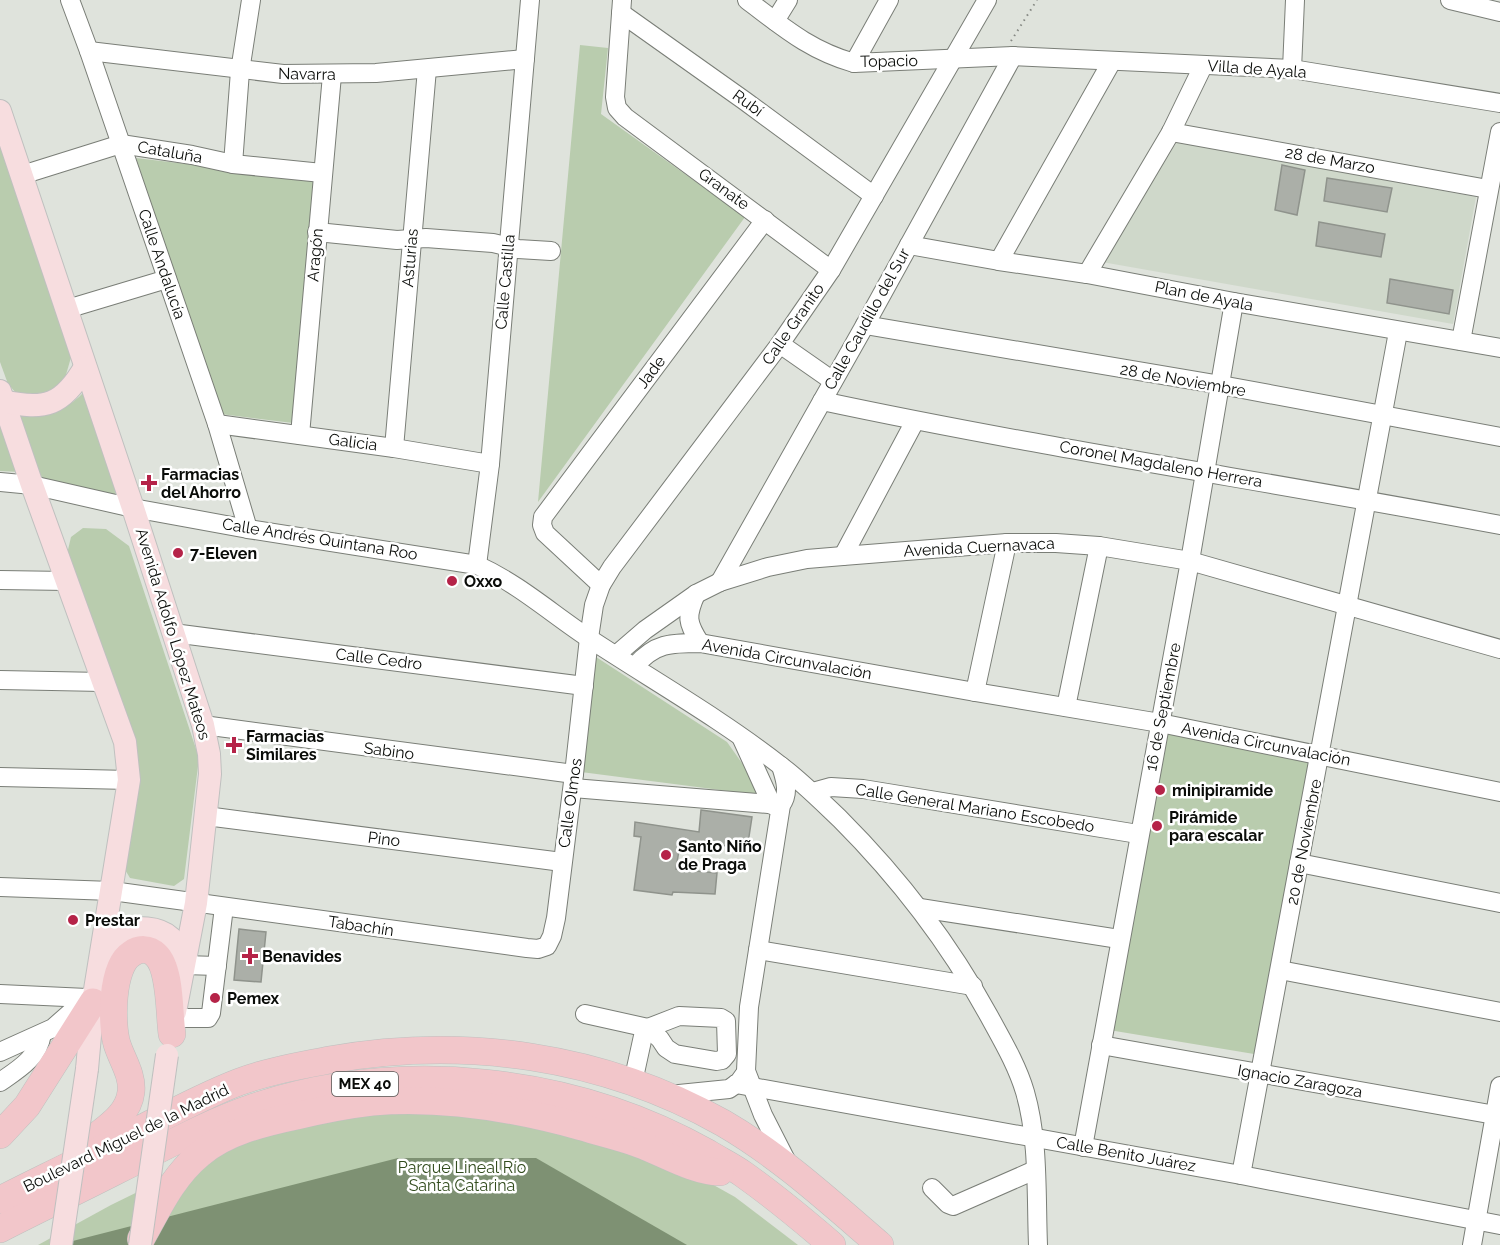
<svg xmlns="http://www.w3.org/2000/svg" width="1500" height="1245" font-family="Raleway,sans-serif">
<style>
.built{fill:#cfd8ca}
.green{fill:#b9ccae}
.water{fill:#7e9173}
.building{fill:#abafa8;stroke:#8f938c;stroke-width:1.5}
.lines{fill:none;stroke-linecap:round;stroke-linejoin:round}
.minor-casing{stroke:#7a7e77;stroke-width:20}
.major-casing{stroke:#bfc0bf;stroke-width:24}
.highway-casing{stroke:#bfc0bf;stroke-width:28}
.path{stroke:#858883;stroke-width:2;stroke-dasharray:1.5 4.5;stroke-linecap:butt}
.minor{stroke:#fff;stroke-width:18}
.major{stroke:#f7dddf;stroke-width:22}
.highway{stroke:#f2c6ca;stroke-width:27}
.major-bridge-casing{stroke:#bfc0bf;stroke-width:24;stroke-linecap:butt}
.major-bridge{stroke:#f7dddf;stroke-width:22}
.poi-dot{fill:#b52348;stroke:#fff;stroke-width:2}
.labels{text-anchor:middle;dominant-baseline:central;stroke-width:5;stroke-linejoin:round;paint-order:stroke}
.shield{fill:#fff;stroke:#545553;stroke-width:1.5}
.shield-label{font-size:15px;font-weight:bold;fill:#0a0c09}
.street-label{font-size:16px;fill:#0a0c09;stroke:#fff}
.poi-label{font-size:16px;font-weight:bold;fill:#0a0c09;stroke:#fff;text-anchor:start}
.park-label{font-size:16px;fill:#324c1d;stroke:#fff}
</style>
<rect width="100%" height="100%" fill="#dfe3dc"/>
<path class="built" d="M1177 142 1476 197 1453 324 1102 262Z"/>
<g class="green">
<path d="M580 45 608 48 601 114 745 217 538 502Z"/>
<path d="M0 139 72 354 63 385 50 395 17 394 8 384 0 362Z"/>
<path d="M136 158 314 179 293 423 221 414Z"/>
<path d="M85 391 122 499 37 476 12 411C43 419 63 414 85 391Z"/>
<path d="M0 417 19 472 0 471Z"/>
<path d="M83 528 106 529 129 546 199 758 184 879 174 886 130 878 124 868 137 781 67 554 71 537Z"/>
<path d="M596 657 727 742 749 773 759 795 581 772Z"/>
<path d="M1165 733 1311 761 1254 1054 1109 1030Z"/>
<path d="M396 1110H501L701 1178 735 1197 798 1245H38L111 1205 219 1152 273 1131Z"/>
</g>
<path class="water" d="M398 1158H536L687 1245H57Z"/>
<g class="building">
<path d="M1282 165 1305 170 1297 215 1275 210Z"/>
<path d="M1327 178 1392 188 1387 212 1324 201Z"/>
<path d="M1319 222 1385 234 1381 257 1316 246Z"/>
<path d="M1390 279 1453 290 1449 314 1387 303Z"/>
<path d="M701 810 752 817 748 843 735 841 717 849 680 844 676 869 717 873 715 894 673 892 672 895 634 890 641 837 634 836 635 822 699 832Z"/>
<path d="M239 929 266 932 261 982 234 980Z"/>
</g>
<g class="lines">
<g class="minor-casing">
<g id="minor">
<path d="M70 0 89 51 217 424 248 529"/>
<path d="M622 0 615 97 617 108 625 117 831 270"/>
<path d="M747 0C783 27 809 50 854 63L1013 56 1292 69 1500 103"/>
<path d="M1450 0 1500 12"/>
<path d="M621 13 745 101 874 196"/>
<path d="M775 21 788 0"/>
<path d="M89 51 283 74 376 73 525 59"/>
<path d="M854 63 889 0"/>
<path d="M1292 69 1295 0"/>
<path d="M1171 132 1488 189"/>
<path d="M233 164 240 71 251 0"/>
<path d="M22 175 121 144 192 155 233 164 322 173"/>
<path d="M317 232 397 240 426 238 493 243 518 249 551 251"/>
<path d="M909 245 999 261 1087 274 1234 302 1500 348"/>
<path d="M999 261 1112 61"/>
<path d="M1087 274 1171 132 1203 66"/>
<path d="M67 309 167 279"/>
<path d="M865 325 1221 385 1500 437"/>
<path d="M1461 341 1500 132"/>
<path d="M780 344 833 381"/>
<path d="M822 401C1047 449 1274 482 1500 525"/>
<path d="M217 424 394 448 490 464"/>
<path d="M300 435 332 75"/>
<path d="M394 448 427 69"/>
<path d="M0 482 32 485 133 508 248 529 477 565C519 584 552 614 590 639 654 681 721 719 781 766 802 782 821 801 840 819 899 878 949 943 989 1016 1002 1040 1017 1065 1025 1092 1039 1140 1036 1195 1038 1245"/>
<path d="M843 556 915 421"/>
<path d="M477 565 490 464 530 0"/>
<path d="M0 580 67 581"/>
<path d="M720 582 865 325 1013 56"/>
<path d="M601 585 545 533 542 525 543 517 765 220"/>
<path d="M696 594C686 616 687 623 700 643"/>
<path d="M173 633 584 686"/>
<path d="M616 655 645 630 696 594 720 582 768 567 807 559 843 556 1007 543H1056L1099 546 1190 561 1500 649"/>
<path d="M635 666C655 643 670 643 700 643L975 692 1160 723 1500 792"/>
<path d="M0 680 103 682"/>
<path d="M975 692 1007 543"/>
<path d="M1066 707 1099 546"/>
<path d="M203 725 574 774"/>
<path d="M742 739 772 805"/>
<path d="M781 766C785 779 790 793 781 805L749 1007 746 1071 763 1115 787 1162"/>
<path d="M0 777 129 780"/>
<path d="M573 788 781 805"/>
<path d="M813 792 831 787 863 789 1138 834"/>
<path d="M206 816 562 862"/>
<path d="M1299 863 1500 903"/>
<path d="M0 887 112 891 527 948 538 949 547 946 552 936 556 918 574 774 589 638 594 605 601 585 612 567 780 344 831 270 987 0"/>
<path d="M920 908 1119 939"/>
<path d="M758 950 973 986"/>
<path d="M184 965 217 966"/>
<path d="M1280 970 1500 1012"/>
<path d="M0 994 87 998"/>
<path d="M585 1014 648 1028 643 1036 633 1082"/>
<path d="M679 1016 721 1018 726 1021 727 1054 722 1060 716 1061 675 1054 666 1048 660 1039 648 1028Z"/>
<path d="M174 1018H208L211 1013 224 907"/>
<path d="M1101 1045 1500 1116"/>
<path d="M0 1052 53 1028 87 998"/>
<path d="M0 1082C19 1069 38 1058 42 1034"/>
<path d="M736 1084 1241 1175 1500 1225"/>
<path d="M669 1095 729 1089 739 1082 744 1075"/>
<path d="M1083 1147 1190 561 1234 302"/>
<path d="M1241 1175 1398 332"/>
<path d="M932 1188 948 1204 953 1206 1035 1170"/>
<path d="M1472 1245 1500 1086"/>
</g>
</g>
<g class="major-casing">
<g id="major">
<path d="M0 111 133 508 203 725 209 754 210 774 196 903 175 1012"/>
<path d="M0 391 32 485 125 742 129 780 93 1002 87 1069"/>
<path d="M3 401C45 411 63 405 85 367"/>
<path d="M102 952C108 946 115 938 123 934 136 925 159 927 171 938 176 943 181 951 185 957"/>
</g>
</g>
<g class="highway-casing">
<g id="highway">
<path d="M0 1135 27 1106 93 1002"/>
<path d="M85 1146C101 1130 128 1118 131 1092 133 1075 122 1060 117 1044 111 1024 111 967 131 954 139 948 149 948 156 955 171 969 169 1014 172 1034"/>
<path d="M0 1200C39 1180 78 1162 117 1141 157 1121 197 1098 239 1082 268 1071 299 1066 329 1060 464 1036 602 1055 723 1123 780 1156 830 1202 880 1245"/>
<path d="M0 1229C39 1209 79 1190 118 1170 163 1148 207 1123 254 1107 402 1058 573 1077 708 1153 719 1160 732 1166 743 1174 774 1196 803 1220 832 1245"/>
<path d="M141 1239C158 1209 172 1177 200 1154 226 1132 263 1123 296 1116 321 1110 346 1105 372 1102 442 1096 514 1108 582 1127 601 1133 620 1137 639 1144 664 1153 692 1171 720 1172"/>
</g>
</g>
<path class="path" d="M1011 41 1037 0"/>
<use href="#minor" class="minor"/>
<use href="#major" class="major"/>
<use href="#highway" class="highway"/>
<g class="major-bridge-casing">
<g id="major-bridge">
<path d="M61 1245 87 1069"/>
<path d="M140 1245 167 1055"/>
</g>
</g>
<use href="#major-bridge" class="major-bridge"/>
</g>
<g class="poi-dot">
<path d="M146 474h6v6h6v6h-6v6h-6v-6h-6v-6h6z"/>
<circle cx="178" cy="553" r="6"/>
<circle cx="452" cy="581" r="6"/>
<path d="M231 736h6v6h6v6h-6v6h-6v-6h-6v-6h6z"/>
<circle cx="1160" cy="790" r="6"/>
<circle cx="1157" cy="826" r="6"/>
<circle cx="666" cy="855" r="6"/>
<circle cx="73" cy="920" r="6"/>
<path d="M247 947h6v6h6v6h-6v6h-6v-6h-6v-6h6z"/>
<circle cx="215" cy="998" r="6"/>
</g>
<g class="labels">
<rect class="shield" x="332" y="1072" width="66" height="24" rx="4.5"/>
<g class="shield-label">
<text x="365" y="1084">MEX 40</text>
</g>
<g class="street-label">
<text transform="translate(889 61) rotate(-1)">Topacio</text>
<text transform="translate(1257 69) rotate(4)">Villa de Ayala</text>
<text transform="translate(307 74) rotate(1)">Navarra</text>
<text transform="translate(748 103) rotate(36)">Rubí</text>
<text transform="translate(170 152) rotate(10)">Cataluña</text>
<text transform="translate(1330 160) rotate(10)">28 de Marzo</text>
<text transform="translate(724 189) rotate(36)">Granate</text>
<text transform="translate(315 255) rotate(-85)">Aragón</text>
<text transform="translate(410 258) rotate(-85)">Asturias</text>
<text transform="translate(162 264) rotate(71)">Calle Andalucía</text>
<text transform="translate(505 282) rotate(-85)">Calle Castilla</text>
<text transform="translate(1204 296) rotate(11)">Plan de Ayala</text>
<text transform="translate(867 319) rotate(-61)">Calle Caudillo del Sur</text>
<text transform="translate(793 324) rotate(-55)">Calle Granito</text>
<text transform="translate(651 372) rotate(-53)">Jade</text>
<text transform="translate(1183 380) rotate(10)">28 de Noviembre</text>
<text transform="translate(353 442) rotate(7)">Galicia</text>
<text transform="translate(1161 464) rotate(10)">Coronel Magdaleno Herrera</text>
<text transform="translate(320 539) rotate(9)">Calle Andrés Quintana Roo</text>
<text transform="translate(979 547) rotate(-3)">Avenida Cuernavaca</text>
<text transform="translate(173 634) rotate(73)">Avenida Adolfo López Mateos</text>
<text transform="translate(379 659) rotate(7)">Calle Cedro</text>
<text transform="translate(787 659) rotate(10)">Avenida Circunvalación</text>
<text transform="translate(1163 707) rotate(-79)">16 de Septiembre</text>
<text transform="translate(1266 744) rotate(11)">Avenida Circunvalación</text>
<text transform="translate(389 751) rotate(7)">Sabino</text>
<text transform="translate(570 803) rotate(-82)">Calle Olmos</text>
<text transform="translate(975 808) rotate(9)">Calle General Mariano Escobedo</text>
<text transform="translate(384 839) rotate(7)">Pino</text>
<text transform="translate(1304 842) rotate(-79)">20 de Noviembre</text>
<text transform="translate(361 926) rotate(8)">Tabachín</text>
<text transform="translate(1300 1081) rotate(10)">Ignacio Zaragoza</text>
<text transform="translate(126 1138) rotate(-26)">Boulevard Miguel de la Madrid</text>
<text transform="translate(1126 1154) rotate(10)">Calle Benito Juárez</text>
</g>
<g class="poi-label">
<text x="161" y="474">Farmacias<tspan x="161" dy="18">del Ahorro</tspan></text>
<text x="190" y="553">7-Eleven</text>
<text x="464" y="581">Oxxo</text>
<text x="246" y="736">Farmacias<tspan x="246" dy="18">Similares</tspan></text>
<text x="1172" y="790">minipiramide</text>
<text x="1169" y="817">Pirámide<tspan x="1169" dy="18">para escalar</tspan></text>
<text x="678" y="846">Santo Niño<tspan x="678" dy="18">de Praga</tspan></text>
<text x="85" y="920">Prestar</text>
<text x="262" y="956">Benavides</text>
<text x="227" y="998">Pemex</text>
</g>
<g class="park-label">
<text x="462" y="1167">Parque Lineal Río<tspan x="462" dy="18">Santa Catarina</tspan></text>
</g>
</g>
</svg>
